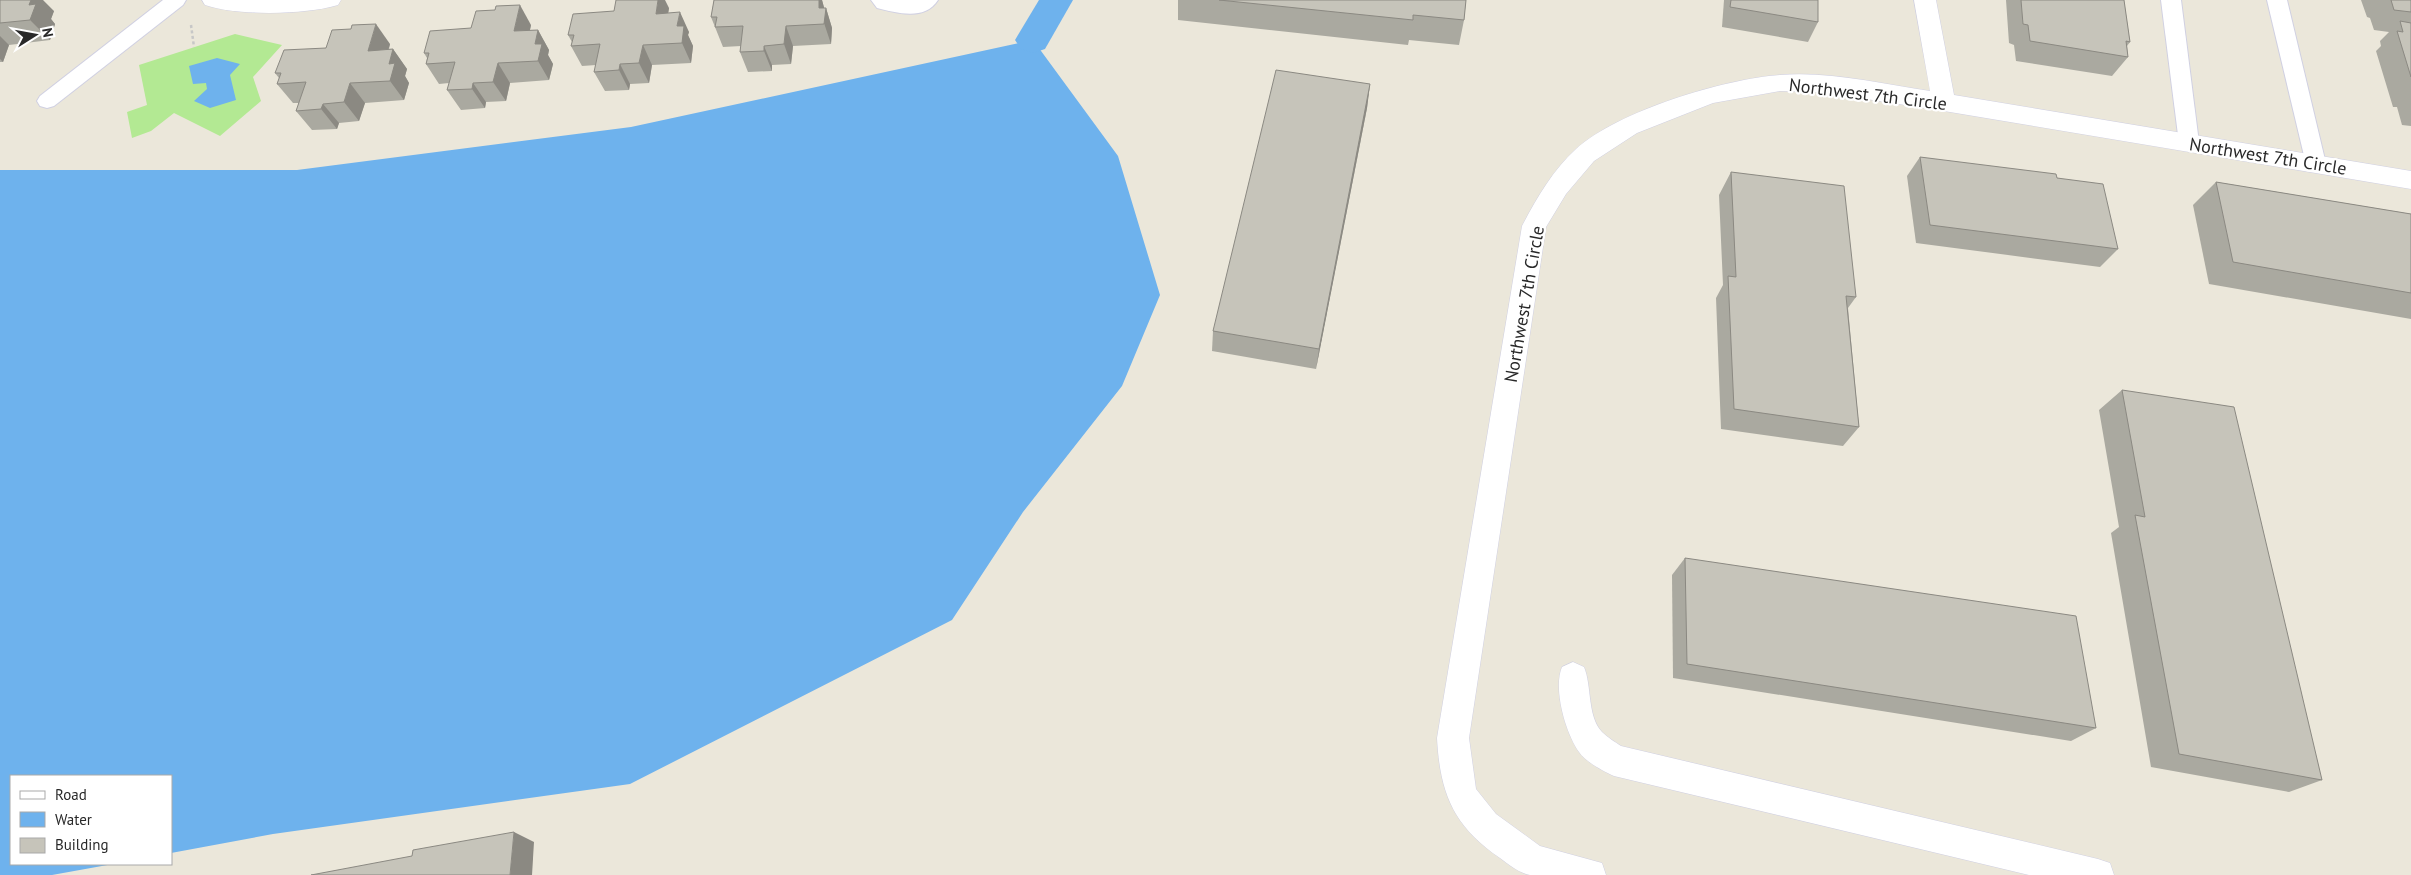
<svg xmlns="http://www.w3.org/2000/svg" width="2411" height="875" font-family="'PT Sans',sans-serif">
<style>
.pitch{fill:#b3e993}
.water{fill:#6eb2ed}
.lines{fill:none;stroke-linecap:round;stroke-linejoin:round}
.canal{fill:#6eb2ed;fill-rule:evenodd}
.service-casing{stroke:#d0d0e2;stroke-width:2}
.minor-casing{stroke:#d0d0e2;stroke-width:1}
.path{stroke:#c7c7c7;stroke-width:2.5;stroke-dasharray:3 2.5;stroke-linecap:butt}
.service{fill:#fff;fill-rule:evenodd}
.minor{fill:#fff;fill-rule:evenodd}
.wall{fill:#aaa9a0}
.shaded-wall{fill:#8b8982}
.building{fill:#c6c4ba;stroke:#8b8982}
.labels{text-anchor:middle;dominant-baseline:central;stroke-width:4.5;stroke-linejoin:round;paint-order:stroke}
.street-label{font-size:18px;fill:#292929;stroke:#fff}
</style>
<rect width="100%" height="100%" fill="#ebe7da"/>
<path class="pitch" d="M235 34 282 45 253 77 261 101 220 136 174 113 151 131 132 138 127 112 147 105 139 65Z"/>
<g class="water">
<path d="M1033 40 1118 156 1160 295 1122 386 1023 512 952 620 630 784 273 834 171 853V776H11V864H113L52 875H0V170H297L631 127Z"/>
<path d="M217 58 240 64 230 75 236 100 210 108 194 101 207 89 206 83 193 84 189 66Z"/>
</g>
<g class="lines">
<path class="canal" d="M1039 0H1073L1045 49 1033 53 1021 49 1015 40Z"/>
<g class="service-casing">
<g id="service">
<path d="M163 0H186L183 5 54 106 47 108 40 106 37 101 40 96Z"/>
<path d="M871 0H938C925 21 897 13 877 8Z"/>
<path d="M2161 0H2181L2199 143 2196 149 2189 151 2182 149 2179 143Z"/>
<path d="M2267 0H2287L2326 164 2323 170 2316 172 2309 170 2306 164Z"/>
</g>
</g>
<g class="minor-casing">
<g id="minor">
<path d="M202 0H341L338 5C304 15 238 16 205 5Z"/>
<path d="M1914 0H1936L1954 95 2411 171V189L1944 111 1821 92 1780 91 1713 103 1637 133 1594 161 1566 194 1546 227 1469 738 1476 789 1496 814 1540 846 1602 863 1606 875C1587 875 1547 875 1530 875 1519 873 1508 864 1500 858 1453 826 1440 793 1437 738L1522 226C1536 199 1553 170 1576 149 1618 111 1724 79 1780 75 1829 71 1882 84 1930 91Z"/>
<path d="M1573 662 1584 667C1592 686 1587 716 1602 732 1607 737 1615 742 1621 746L2098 859 2110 863 2114 875H2029L1614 776C1603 771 1586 762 1579 752 1565 732 1553 688 1562 667Z"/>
</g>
</g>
<path class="path" d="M191 25 194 47"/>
<use href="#service" class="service"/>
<use href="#minor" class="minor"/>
</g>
<g class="wall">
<path d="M0 0 54 11 51 19 55 24 50 40 9 45 3 62H0Z"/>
<path d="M714 0H822L824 8H826L832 28 831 44 793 46 791 64 772 65V71L748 72 740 52 741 46 723 47 711 17Z"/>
<path d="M1178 0H1466L1464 20 1459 45 1409 40 1408 45 1178 20Z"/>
<path d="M1724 0H1818V22L1808 42 1722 27Z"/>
<path d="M2006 0H2124L2130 42 2127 46 2128 57 2112 76 2016 61 2014 45 2009 43Z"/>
<path d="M2361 0H2411V126L2402 125 2397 107H2393L2376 51 2381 46 2380 41 2389 32 2374 30 2370 18 2367 17Z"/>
<path d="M669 8 668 13 689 32 688 35 693 46 691 63 652 65 649 83 630 84 629 90 605 91 594 72 596 65 582 66 571 46 572 42 568 35Z"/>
<path d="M531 25 530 30H538L549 50 548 55 553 64 549 80 510 83 506 101 486 102 485 108 461 110 447 90 449 83 439 84 426 64 427 58 424 53Z"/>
<path d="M390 44 389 49H393L407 69 405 76 409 83 404 100 365 103 359 121 339 123 337 129 312 130 296 111 299 103H293L277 84 279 78 275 73 326 48Z"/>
<path d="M1370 84 1367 108 1316 369 1212 351 1213 331Z"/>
<path d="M1920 157 2057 178 2118 249 2100 267 1916 243 1907 176Z"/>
<path d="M1731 172 1856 297 1848 308 1859 427 1843 446 1721 429 1716 298 1723 285 1719 195Z"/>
<path d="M2216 182 2411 214V319L2209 284 2193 205Z"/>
<path d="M2122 390 2322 780 2289 792 2151 767 2111 533 2119 527 2099 410Z"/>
<path d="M1685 558 2096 728 2071 741 1673 678 1672 575Z"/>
</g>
<g class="shaded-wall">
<path d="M15 0H43L54 11 51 19 55 24 50 40 30 20Z"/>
<path d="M658 0H665L669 8 665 34 656 14Z"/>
<path d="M819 0H822L825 11 826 8 832 28 831 44 819 8Z"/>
<path d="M520 5 531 25 525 51 514 31Z"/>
<path d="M680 12 689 32 688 35 693 46 691 63 682 43 677 26Z"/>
<path d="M376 24 390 44 382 71 368 51Z"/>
<path d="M786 26 793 46 791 64 784 44Z"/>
<path d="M538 30 549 50 548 55 553 64 549 80 538 61 535 44Z"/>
<path d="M0 36 9 45 3 62 0 59Z"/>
<path d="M643 45 652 65 649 83 639 63Z"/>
<path d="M764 46 772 65V71L764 51Z"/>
<path d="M393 49 407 69 405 76 409 83 404 100 390 81 389 64Z"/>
<path d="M498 63 510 83 506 101 493 82Z"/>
<path d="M620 64 630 84 629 90 619 70Z"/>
<path d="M350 83 365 103 359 121 344 102Z"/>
<path d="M473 83 486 102 485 108 472 89Z"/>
<path d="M1370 84 1367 108 1316 369 1319 349Z"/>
<path d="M323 104 339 123 337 129 321 109Z"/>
<path d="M514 832 534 842 532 875H510Z"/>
</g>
<g class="building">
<path d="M0 0H31L29 5 36 4 30 20 0 23Z"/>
<path d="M616 0H658L656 14 680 12 677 26H684L682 43 643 45 639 63 620 64 619 70 594 72 600 44 571 46 574 35H568L573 14 614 11Z"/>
<path d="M714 0H819V8H826L824 24 786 26 784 44 764 46V51L740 52 743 26 715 27 717 17H711Z"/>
<path d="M1219 0H1466L1464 20 1413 15V20Z"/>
<path d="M1731 0H1818V22L1730 7Z"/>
<path d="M2021 0H2124L2130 42 2126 41 2128 57 2030 41 2028 25 2023 24Z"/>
<path d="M2391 0H2411V12L2394 10Z"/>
<path d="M520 5 514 31 538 30 535 44H542L538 61 498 63 493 82 473 83 472 89 447 90 455 62 426 64 429 53H424L430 31 471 28 476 11 495 10 496 6Z"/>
<path d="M2400 21 2411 23V77L2397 31 2403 32Z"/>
<path d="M376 24 368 51 393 49 389 64 395 63 390 81 350 83 344 102 323 104 321 109 296 111 306 82 277 84 281 73H275L284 50 326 48 332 30 351 29 352 25Z"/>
<path d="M1276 70 1370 84 1319 349 1213 331Z"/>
<path d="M1920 157 2056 174 2057 178 2103 184 2118 249 1930 225Z"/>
<path d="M1731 172 1844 186 1856 297 1846 296 1859 427 1734 409 1728 276 1736 277Z"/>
<path d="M2216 182 2411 214V293L2233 262Z"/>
<path d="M2122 390 2234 407 2322 780 2179 754 2135 515 2145 517Z"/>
<path d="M1685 558 2076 616 2096 728 1687 664Z"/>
<path d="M514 832 510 875H311L412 856 413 850Z"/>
</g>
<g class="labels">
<g class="street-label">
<text transform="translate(1868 94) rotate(7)">Northwest 7th Circle</text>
<text transform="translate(2268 156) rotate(9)">Northwest 7th Circle</text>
<text transform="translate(1524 304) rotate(-80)">Northwest 7th Circle</text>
</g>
</g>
<rect x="10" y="775" width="162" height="90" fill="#ffffff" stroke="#a9a9a9"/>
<rect x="20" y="791" width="25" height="8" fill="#ffffff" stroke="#a9a9a9"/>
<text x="55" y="800" font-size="15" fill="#292929">Road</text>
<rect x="20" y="812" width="25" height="15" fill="#6eb2ed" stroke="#a9a9a9"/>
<text x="55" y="825" font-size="15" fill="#292929">Water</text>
<rect x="20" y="838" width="25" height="15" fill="#c6c4ba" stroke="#a9a9a9"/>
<text x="55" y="850" font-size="15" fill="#292929">Building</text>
<g transform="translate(35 35) rotate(79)" stroke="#ffffff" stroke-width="4" paint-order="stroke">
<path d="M0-4L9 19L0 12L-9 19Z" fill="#292929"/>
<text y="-8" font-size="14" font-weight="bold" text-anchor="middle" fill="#292929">N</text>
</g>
</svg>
